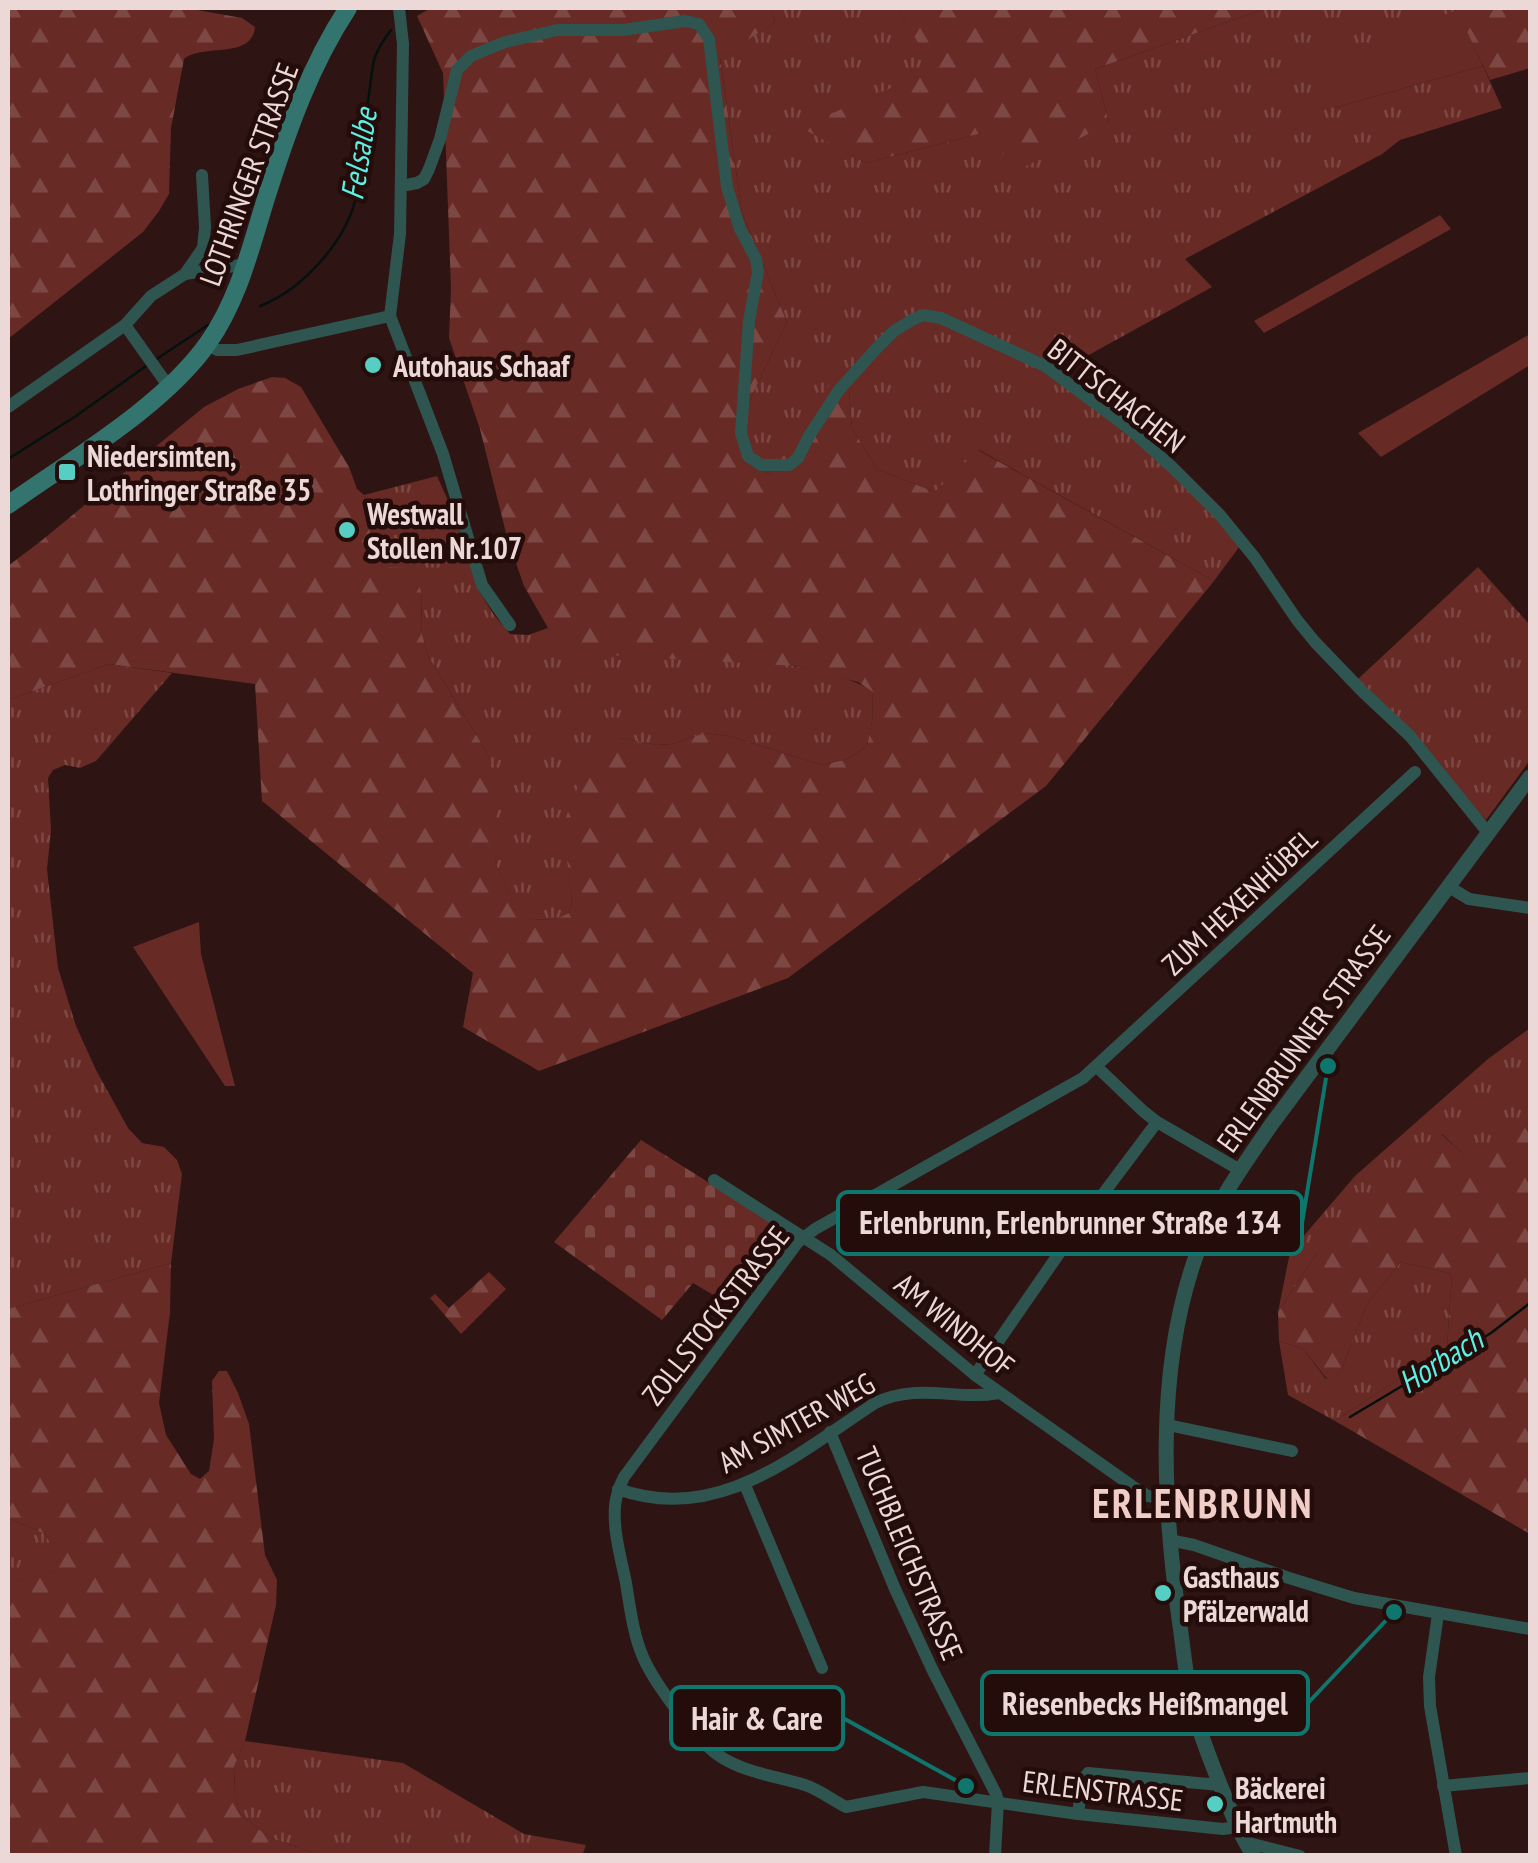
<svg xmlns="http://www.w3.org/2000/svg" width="1538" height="1863" font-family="'PT Sans Narrow',sans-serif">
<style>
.grass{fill:url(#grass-tufts)}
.forest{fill:url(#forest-firs)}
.cemetery{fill:url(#cemetery-stones)}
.garden{fill:#672a25}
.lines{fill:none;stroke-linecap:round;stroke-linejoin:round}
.stream{stroke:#04110f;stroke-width:2.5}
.minor{stroke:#2f5551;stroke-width:12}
.tertiary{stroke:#2f5551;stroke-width:15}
.secondary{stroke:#34746e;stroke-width:18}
.poi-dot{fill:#56cec3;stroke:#240c0a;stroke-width:4}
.labels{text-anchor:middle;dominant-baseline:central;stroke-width:9;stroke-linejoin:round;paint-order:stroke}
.street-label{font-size:30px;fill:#ecd9d7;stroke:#240c0a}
.poi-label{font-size:30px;font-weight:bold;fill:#ecd9d7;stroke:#240c0a;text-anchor:start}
.water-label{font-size:32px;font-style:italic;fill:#5bf0e3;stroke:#240c0a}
.district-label{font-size:40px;font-weight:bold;letter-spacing:2.5px;fill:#f1cdc8;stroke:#240c0a}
.leader{fill:none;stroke:#0f766e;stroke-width:4}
.callout-dot{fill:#0f766e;stroke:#240c0a;stroke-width:4}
.callout{fill:#240c0a;stroke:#0f766e;stroke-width:4}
.callout-label{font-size:32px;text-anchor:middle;font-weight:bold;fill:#ecd9d7}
</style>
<defs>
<pattern id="grass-tufts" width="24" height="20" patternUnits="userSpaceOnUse" patternTransform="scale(2.5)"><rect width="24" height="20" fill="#672a25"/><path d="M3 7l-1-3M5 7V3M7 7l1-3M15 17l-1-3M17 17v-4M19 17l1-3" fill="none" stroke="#7d4844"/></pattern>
<pattern id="forest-firs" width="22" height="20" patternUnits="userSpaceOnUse" patternTransform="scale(2.5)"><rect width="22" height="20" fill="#672a25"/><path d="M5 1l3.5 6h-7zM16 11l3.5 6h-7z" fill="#7d4844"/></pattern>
<pattern id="cemetery-stones" width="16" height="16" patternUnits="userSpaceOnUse" patternTransform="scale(2.5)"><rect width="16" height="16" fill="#672a25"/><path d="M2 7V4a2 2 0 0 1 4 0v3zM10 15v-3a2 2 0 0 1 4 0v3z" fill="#7d4844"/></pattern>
</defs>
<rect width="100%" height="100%" fill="#2e1513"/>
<g class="grass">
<path d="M771 8H896L936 69 802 127 866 163 982 133 1109 123 1095 69 1267 8H1455L1456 10 1334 108 1483 66 1502 108 1400 140 1382 154 1185 259 1212 287 1056 373 1131 430 1242 543 1214 581 979 450 935 492 877 469 852 428 848 377 771 475 744 460 738 425 787 322 742 213 720 57 775 22Z"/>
<path d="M437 476 455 516 479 591 494 615 510 634 528 635 548 628C581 654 619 655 659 657 724 661 817 658 873 691L872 722 867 746 848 759 822 765 729 736 704 733 672 744 656 745 621 738 564 826 572 901 569 913 554 920 530 919 516 910 496 865 488 754 429 658 422 634 421 590 383 567 370 532 364 495Z"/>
<path d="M1478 567 1530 625V760L1486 820 1357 680Z"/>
<path d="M109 664 172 673 96 761 80 768 65 765 53 770 48 778 51 830 47 869 58 968 76 1026 96 1070 128 1128 142 1143 164 1147 177 1160 182 1174 171 1263 8 1309V700Z"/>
<path d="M1530 1028V1122L1479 1169 1442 1134 1315 1256 1278 1312 1290 1252 1355 1176 1488 1059Z"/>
<path d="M1401 1262 1452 1274 1447 1347 1335 1421 1288 1395 1279 1341 1303 1349 1326 1379 1341 1371 1367 1304Z"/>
<path d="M8 1518 47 1535 59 1570 15 1582 8 1596Z"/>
<path d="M245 1741 403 1763 524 1834 586 1845 582 1856 319 1855 268 1837 240 1813 235 1795 234 1767Z"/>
</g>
<g class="forest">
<path d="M8 8H186L242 18 255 27C252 60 203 43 184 59L171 128 169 194 159 211 143 232 8 339Z"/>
<path d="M431 8H771L775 22 720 58 742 213 787 322 738 425 744 460 771 475 834 378 848 376 852 428 877 469 935 492 978 450 1214 581 1046 786 788 978 539 1071 463 1027 473 973 262 801 255 684 109 664 8 700V566L41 541 204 407 238 389 272 377 285 378 301 387 349 467 357 489 364 495 370 532 383 567 407 568 421 590 422 634 429 658 488 754 493 782 496 865 516 909 530 919 554 920 569 913 572 901 563 826 573 797 602 742 621 738 656 745 672 744 704 733 729 736 822 765 848 759 867 746 872 722 873 692 858 682 795 666 610 655 578 647 562 640 548 628 524 586 507 537 480 429 449 338 451 288 443 73 417 16Z"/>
<path d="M896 8H1267L1095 69 1109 123 1019 170 982 133 866 163 800 127 935 69Z"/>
<path d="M1455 8H1530V68L1490 80Z"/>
<path d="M1530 1122V1534L1335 1421 1447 1347 1452 1274 1401 1262 1367 1304 1341 1371 1327 1379 1303 1349 1279 1341 1278 1312 1315 1256 1418 1148 1441 1134 1479 1168Z"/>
<path d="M171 1263 170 1312 159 1403 166 1435 191 1474 200 1479 209 1471 214 1439 212 1381 219 1371H227L238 1393 249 1424 265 1555 277 1580 276 1605 245 1741 234 1767 235 1795 240 1813 268 1837 319 1855H8V1596L14 1582 58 1570 47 1535 8 1518V1309Z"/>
<path d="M489 1272 506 1289 461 1334 430 1298 435 1294 449 1308Z"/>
</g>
<path class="cemetery" d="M641 1140 786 1231 737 1309 693 1283 662 1320 554 1242Z"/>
<g class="garden">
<path d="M1457 10 1483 66 1334 108 1307 66Z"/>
<path d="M1440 215 1451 229 1264 333 1254 321Z"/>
<path d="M1530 334V365L1381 457 1358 433Z"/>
<path d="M199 922 201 954 235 1086H225L133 947Z"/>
</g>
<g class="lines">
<g class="stream">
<path d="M407 10 410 8"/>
<path d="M260 306C304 289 348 239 357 193 359 180 357 167 358 154 360 137 365 119 368 101 374 67 368 60 391 30"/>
<path d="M155 360 208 325"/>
<path d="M8 459 76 416 146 366"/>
<path d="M1350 1417 1491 1333 1530 1303"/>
</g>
<g class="minor">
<path d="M399 8 403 44 400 234 390 316 443 454 482 585 510 625"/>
<path d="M401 186 417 183 424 179 429 169 440 139 457 70 471 56 505 42 557 30H623L685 21 699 24 709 39 727 187 740 229 756 259 758 272 749 321 741 433 748 456 761 465H789L798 458 809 436 839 390 875 350 894 331 912 320 923 315 941 318 1045 366 1131 430 1172 467 1220 515 1255 558 1297 620 1315 642 1362 691 1410 736 1489 834"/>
<path d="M185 274 246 264"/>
<path d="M125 325 169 387"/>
<path d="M207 345 217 350H237L390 316"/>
<path d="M8 407 125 325 151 296 185 274 203 248 205 227 202 175"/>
<path d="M1449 887 1469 899 1530 908"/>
<path d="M1097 1067 1143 1111 1157 1122 1240 1170"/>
<path d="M714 1180 831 1255 975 1375 1132 1486 1148 1496 1167 1499"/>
<path d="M975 1375 1067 1242 1157 1122"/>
<path d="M1168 1425 1292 1451"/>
<path d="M830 1432 895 1589 933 1671 996 1794 998 1801 995 1856"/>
<path d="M745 1485 822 1668"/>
<path d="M618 1489C718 1525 797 1454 875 1403 919 1382 955 1401 999 1393"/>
<path d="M1169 1540 1194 1545 1289 1578 1354 1598 1530 1629"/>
<path d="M1438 1614 1429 1677 1430 1706 1456 1856"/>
<path d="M1443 1786 1530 1778"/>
<path d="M1078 1814 1082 1781 1088 1773 1220 1785"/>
<path d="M1237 1827 1223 1829 1078 1814 923 1792 846 1807C832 1800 820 1790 805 1785 776 1776 744 1773 718 1755 696 1739 654 1683 643 1657 633 1634 630 1607 626 1583 621 1558 613 1532 615 1506 616 1495 619 1487 624 1477L798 1242 815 1229 1083 1078 1415 772"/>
<path d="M1245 1842 1300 1856"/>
</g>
<path class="tertiary" d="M1254 1856C1239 1834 1231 1811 1221 1787 1211 1761 1200 1735 1193 1708 1186 1681 1184 1653 1180 1626 1163 1507 1155 1371 1196 1256 1212 1208 1243 1166 1271 1125L1530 777"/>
<path class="secondary" d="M8 505C71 460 164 406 208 343 239 299 251 246 267 195 288 129 310 66 348 8"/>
</g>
<g class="poi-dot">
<circle cx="373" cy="365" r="10"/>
<rect x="57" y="462" width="20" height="20" rx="5"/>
<circle cx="347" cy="530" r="10"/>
<circle cx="1163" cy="1593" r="10"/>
<circle cx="1215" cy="1804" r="10"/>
</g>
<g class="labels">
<g class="street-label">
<text transform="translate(248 174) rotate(-70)">LOTHRINGER STRASSE</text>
<text transform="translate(1117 395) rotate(38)">BITTSCHACHEN</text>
<text transform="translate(1239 901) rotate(-43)">ZUM HEXENHÜBEL</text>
<text transform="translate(1303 1038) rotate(-54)">ERLENBRUNNER STRASSE</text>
<text transform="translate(715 1315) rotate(-52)">ZOLLSTOCKSTRASSE</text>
<text transform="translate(955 1324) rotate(39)">AM WINDHOF</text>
<text transform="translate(796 1422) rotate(-29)">AM SIMTER WEG</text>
<text transform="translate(910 1553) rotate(67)">TUCHBLEICHSTRASSE</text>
<text transform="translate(1103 1790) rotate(7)">ERLENSTRASSE</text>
</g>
<g class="poi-label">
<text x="393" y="365">Autohaus Schaaf</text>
<text x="87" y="455">Niedersimten,<tspan x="87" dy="34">Lothringer Straße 35</tspan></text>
<text x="367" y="513">Westwall<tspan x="367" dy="34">Stollen Nr.107</tspan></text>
<text x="1183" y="1576">Gasthaus<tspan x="1183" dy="34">Pfälzerwald</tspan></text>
<text x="1235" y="1787">Bäckerei<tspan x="1235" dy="34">Hartmuth</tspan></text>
</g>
<g class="water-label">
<text transform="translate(358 154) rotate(-81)">Felsalbe</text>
<text transform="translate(1440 1360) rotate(-32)">Horbach</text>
</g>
<g class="district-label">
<text x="1203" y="1503">ERLENBRUNN</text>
</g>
</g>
<path class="leader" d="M1328 1066L1302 1223M1394 1612L1308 1703M966 1786L843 1718"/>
<g class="callout-dot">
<circle cx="1328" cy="1066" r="10"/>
<circle cx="1394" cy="1612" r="10"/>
<circle cx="966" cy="1786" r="10"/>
</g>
<g class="callout">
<rect x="838" y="1192" width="464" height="62" rx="10"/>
<rect x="982" y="1672" width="326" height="62" rx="10"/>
<rect x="671" y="1687" width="172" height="62" rx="10"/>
</g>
<g class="callout-label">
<text x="1070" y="1234">Erlenbrunn, Erlenbrunner Straße 134</text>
<text x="1145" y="1715">Riesenbecks Heißmangel</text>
<text x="757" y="1730">Hair &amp; Care</text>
</g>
<rect width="1538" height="1863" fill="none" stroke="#ecd9d7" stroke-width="20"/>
</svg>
